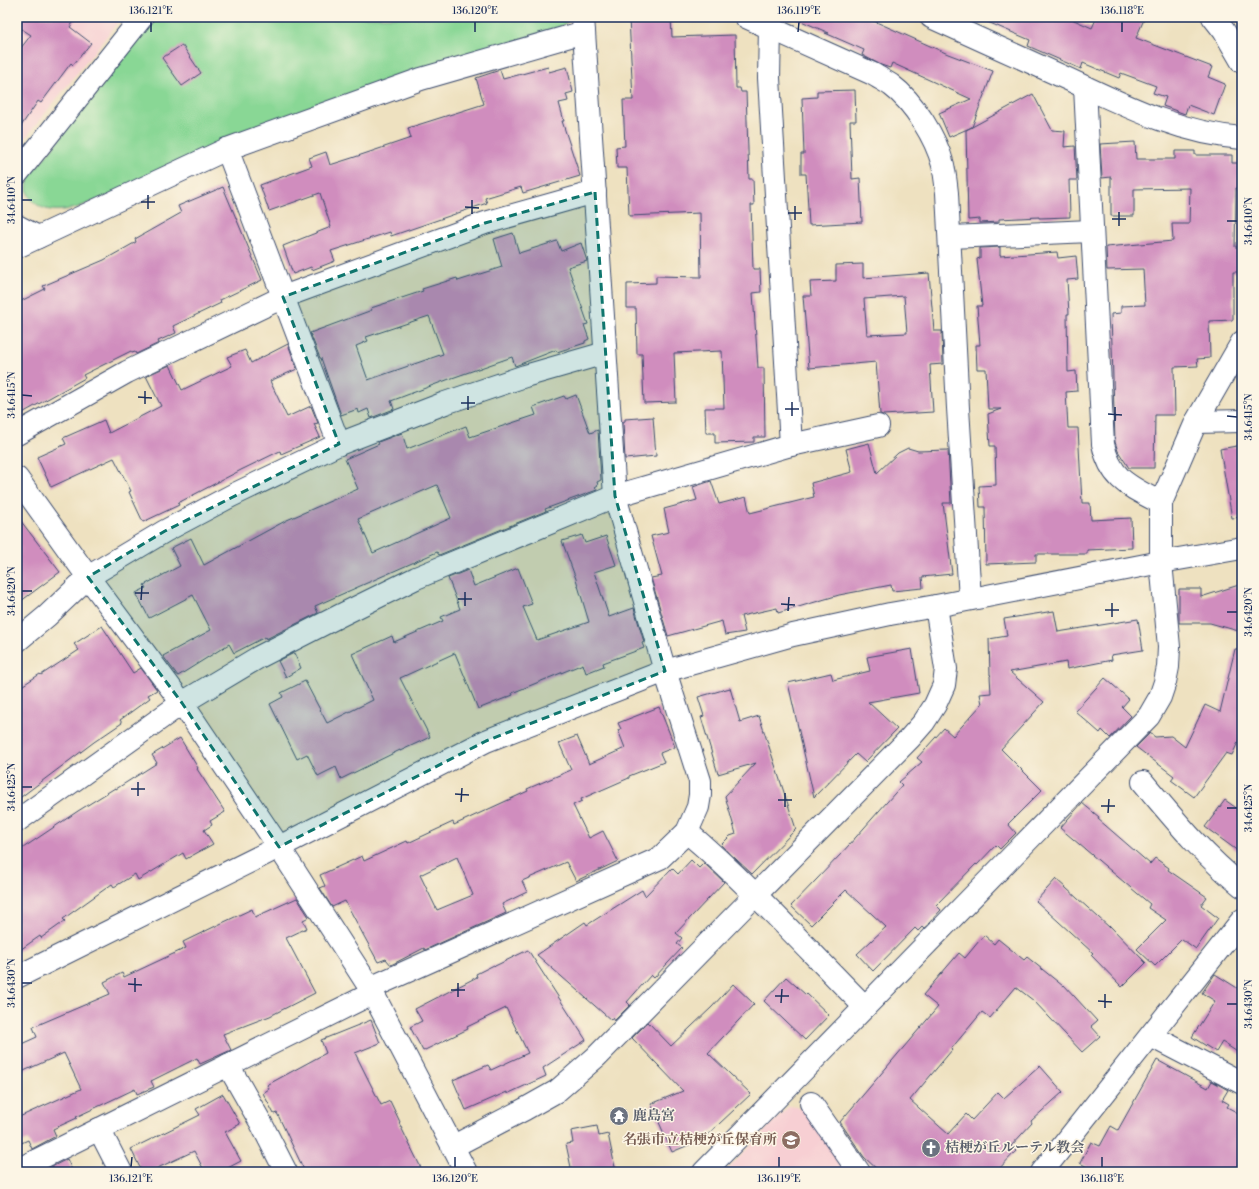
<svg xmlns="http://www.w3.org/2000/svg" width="1259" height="1189" font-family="'Libre Bodoni','Noto Serif JP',serif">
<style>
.built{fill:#f7cfd3}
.green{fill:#89d795;stroke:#52837a}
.building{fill:#d08dbe;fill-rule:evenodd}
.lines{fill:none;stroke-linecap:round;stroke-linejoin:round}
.street-casing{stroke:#3b4a6d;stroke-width:24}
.street{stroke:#fff;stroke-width:22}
.marked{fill:#0f766e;fill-opacity:0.2;stroke:#0f766e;stroke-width:3;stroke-dasharray:8 5;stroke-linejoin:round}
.ticks{fill:none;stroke:#1b2f5e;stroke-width:1.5}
.labels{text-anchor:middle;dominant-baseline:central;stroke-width:3;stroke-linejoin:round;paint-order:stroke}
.worship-label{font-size:14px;font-weight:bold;fill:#5b616d;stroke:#fcf5e5;text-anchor:start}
.education-label{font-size:14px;font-weight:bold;fill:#785e54;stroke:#fcf5e5;text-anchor:end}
.neatline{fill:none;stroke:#1b2f5e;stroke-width:1.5}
.ticks-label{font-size:10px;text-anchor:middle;fill:#1b2f5e}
</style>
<rect width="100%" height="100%" fill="#fcf5e5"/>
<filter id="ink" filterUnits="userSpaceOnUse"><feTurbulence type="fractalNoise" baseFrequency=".025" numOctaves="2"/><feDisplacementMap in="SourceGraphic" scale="8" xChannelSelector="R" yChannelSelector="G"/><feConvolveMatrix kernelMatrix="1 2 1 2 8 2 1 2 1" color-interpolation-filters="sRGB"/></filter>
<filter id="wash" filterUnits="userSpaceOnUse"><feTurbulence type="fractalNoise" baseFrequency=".012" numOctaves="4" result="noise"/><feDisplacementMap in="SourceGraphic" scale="16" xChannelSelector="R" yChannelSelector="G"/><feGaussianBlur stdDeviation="0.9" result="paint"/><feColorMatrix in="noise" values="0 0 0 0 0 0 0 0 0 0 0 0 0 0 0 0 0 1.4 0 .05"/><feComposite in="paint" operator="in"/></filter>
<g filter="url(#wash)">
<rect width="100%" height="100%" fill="#eee1c0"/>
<g class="built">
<path d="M17 17H122L17 149Z"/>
<path d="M789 1106 805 1108 849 1172H725Z"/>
</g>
<path class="green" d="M156 17H571L561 28 76 208C60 211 46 213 34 202 30 199 27 193 27 188 27 184 29 180 30 176Z"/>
<g id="blocks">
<g class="building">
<path d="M17 17H77L70 27 91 43 73 65 71 63 41 103 38 101 17 132V53L31 35 17 26Z"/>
<path d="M629 17H671L672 37 735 35 736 88H740L741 92H746L749 179H753L754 205H751L753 269H760L761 292 753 293 758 368H764L765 437H754V442L715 443V433H706L705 408H724L722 351 674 353 676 402 644 403 642 354H637L636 308H627V284L656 283V276L701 277 700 213 629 216 627 168H617L616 147 625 146 623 100H633Z"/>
<path d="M792 17H865L948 54 993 71 972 127 1033 94 1052 130 1065 131 1064 147 1075 146 1077 180H1069L1070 217 1039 218V217L999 219V222L980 223V219L968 220 966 130 972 127 949 137 939 113 971 99 892 63 890 68 881 65 862 55 864 50 825 33H829Z"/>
<path d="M976 17H1067L1092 28 1097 17H1145L1136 38 1212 67 1208 77 1225 84 1214 115 1188 105 1185 114 1163 106 1166 97 1153 93 1156 86 1121 73 1119 78 1083 63 1081 69 1028 46 1030 40Z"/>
<path d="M182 45 201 73 182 86 162 58Z"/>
<path d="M548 67 549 72 567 67 573 92 566 94 568 101 559 103 564 121H562L580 176 523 193 521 187 485 198 487 203 391 236 390 232 331 251 335 261 312 270 311 267 293 274 283 246 331 227 320 193 269 211 260 185 312 166 309 158 326 152 330 165 352 158 411 138 408 128 484 104 476 78 500 70 503 79Z"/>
<path d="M855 90 856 121H850L852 179 860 178 862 222 809 225 806 174H801V154H804L802 98 817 97V91Z"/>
<path d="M1135 142 1136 159H1175V151H1195V155H1232V163H1242V188H1236L1235 247H1242V272H1233V320L1209 321 1210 358 1197 359 1198 366 1174 367 1175 415H1155L1154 468H1129L1118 451 1115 442 1111 314 1121 313V306L1145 305 1143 269 1107 270 1106 247 1173 241 1172 224H1189L1190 188 1134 189V216H1111V177L1102 178 1100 144Z"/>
<path d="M223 187 262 280 220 300 221 303 173 326 176 333 158 341 159 343 136 354 135 352 132 353 131 351 83 375 85 378 17 416V303L45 289 43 286 104 260 136 242 135 239 181 213 178 206Z"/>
<path d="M513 233 519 253 557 241 561 251 581 243 587 261 568 267 588 324 584 325 589 339 585 341V343L557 352 556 350 515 366 512 357 452 378 391 401 394 409 371 418 368 409 359 413 358 409 341 415 321 358H320L310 333 372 310 371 308 423 291 422 289 457 278 458 281 502 267 494 239ZM429 316 443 354 368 380 356 346 368 341 366 337Z"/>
<path d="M1000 247V256L1057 252 1058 258 1076 256 1078 279 1067 280 1069 314H1067L1068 372 1076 371 1077 391 1066 392 1068 428H1078L1082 503H1090L1091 520 1131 518 1132 548 1087 550V554H1036V562L986 564 985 507H980L979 486 996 485 995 446H990L988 414 1001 409H988L986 369H977L976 345H980L977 306H982L977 259 980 258V248Z"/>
<path d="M863 264V278L929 273 934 331H942L943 364 930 365 933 412 883 415 880 414 876 362 809 368 803 296H811L810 282 836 281V265ZM904 296 907 333 867 335 864 299Z"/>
<path d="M288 344 297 369 270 381 287 417 311 406 318 423 314 424 320 437 281 454 280 451 241 470 178 503 179 505 143 522 129 492 131 491 114 458 51 487 37 457 66 444 63 438 104 420 109 433 161 406 146 376 170 365 182 390 232 366 227 357 245 350 251 363Z"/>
<path d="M576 395 590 433 598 430 601 480 597 482 598 485 595 487 597 490 545 509 546 511 439 555 437 552 315 606 318 613 266 639 265 637 234 653 229 644 178 676 163 656 211 630 193 595 149 618 136 593 146 588 144 585 180 566 171 548 191 538 204 565 287 520 358 489 345 459 379 444 378 442 402 433 407 449 466 426 470 437 536 415 533 407 564 396 566 399ZM437 485 451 518 373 553 358 519Z"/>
<path d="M653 417 656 456 625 459 623 422 625 421V419Z"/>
<path d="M869 443 877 473 898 453 908 448 918 451 948 450 951 503H943L952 574 922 577 923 588 892 591 891 585 839 595 778 613 777 608 741 616 745 632 725 635 722 621 668 636 651 578 662 576 651 536 669 532 664 509 697 500 693 487 711 481 719 504 746 497 750 513 814 497 811 483 852 472 846 449Z"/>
<path d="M1242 445V517L1232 518 1220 449Z"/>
<path d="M17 516 60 572 17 604Z"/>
<path d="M582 535 585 543 606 536 616 565 594 572 609 617 634 608 644 642 642 643 644 648 603 663 604 666 586 673 583 664 512 693 513 695 478 709 455 653 400 678 430 737 400 751V750L341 779 336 767 318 776 307 754 297 759 270 704 283 697 281 693 305 681 327 723 373 700 352 654 392 636 394 642 443 621 441 617 460 609 448 578 468 570 474 586 518 568 532 604 523 607 537 640 589 622 576 579 562 541Z"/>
<path d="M1242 584V632L1210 623H1179V589H1201V597Z"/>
<path d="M1054 611 1058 632 1138 619 1143 650 1111 655 1112 660 1067 669 1066 662 1010 672 1044 702 1001 749 1042 790 1008 824 1016 833 1000 849 996 845 977 865 976 864 936 905 941 910 929 923 924 929 922 927 918 931 915 928 873 971 857 954 886 927 846 890 811 925 791 906 841 854 902 785 899 782 922 762 917 758 944 728 953 736 982 704 980 694 991 693 990 676 991 675H990L989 639 1007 636 1004 619Z"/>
<path d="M102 626 133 673 141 668 157 690 148 695 150 698 120 720 122 723 94 742 17 800V689L40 674 41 675 79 650 74 644Z"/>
<path d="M912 649 919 693 868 702 897 729 865 762 856 754 814 797 788 683 831 673 833 680 870 671 867 657Z"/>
<path d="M1235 649 1242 650V734L1232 755 1226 753 1194 797 1171 780 1174 776 1136 747 1150 733 1155 737 1171 736 1185 747 1205 705 1220 712Z"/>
<path d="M294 653 301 668 286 677 278 661Z"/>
<path d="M1105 678 1129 699 1122 707 1131 716 1110 738 1102 730 1100 733 1075 711Z"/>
<path d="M730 688 740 722 759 716 796 829 752 874 721 845 730 836 736 834 725 796 756 763 718 774 701 717 704 716 698 697Z"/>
<path d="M659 707 675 747 660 753 664 762 629 776V778L581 799 582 801 573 805 589 838 603 831 618 861 576 881 566 862 522 881 527 892 502 904 506 913 425 950 424 948 391 965 386 959 378 962 345 901 332 907 320 888 325 886 320 875 362 856 364 861 407 841 408 843 453 822 454 825 528 791 527 789 571 770 559 743 577 736 589 764 625 748 618 730 621 729 618 723ZM457 857 473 895 437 910 420 875Z"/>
<path d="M180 738 198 768 197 769 225 812 210 821 212 825 204 830 213 844 186 859 183 853 138 880 135 874 114 887 112 884 63 919 65 921 41 938 40 936 17 952V852L78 811 115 788 116 789 157 763 152 755Z"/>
<path d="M1225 800 1242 812V854L1205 827Z"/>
<path d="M1082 803 1099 817 1098 819 1150 864 1155 858 1169 868 1168 870 1207 897 1201 905 1218 918 1196 949 1182 939 1155 966 1137 949 1166 920 1148 908 1150 904 1060 828Z"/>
<path d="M691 860 699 868 704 863 724 882 676 933 682 938 677 944 682 948 654 978 651 975 627 1002 630 1005 614 1021 612 1018 611 1020 537 955 585 922 587 925 642 890 645 896 672 868 678 874Z"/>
<path d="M1056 879 1109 927 1110 926 1146 963 1122 987 1091 955 1093 953 1036 901Z"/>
<path d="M297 898 309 917 303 920 307 928 286 938 315 993 270 1016 223 1034 231 1050 200 1064 197 1058 151 1081 154 1087 137 1094 135 1089 76 1117 77 1118 53 1129 56 1136 32 1149 28 1140 17 1145V1118L81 1089 64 1053 17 1074V1046L37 1037 33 1027 110 994 104 982 122 973 124 977 186 948 183 942 222 923 252 909 255 917Z"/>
<path d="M984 935 994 944 998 939 1024 960 1027 957 1063 986 1064 985 1097 1021 1091 1026 1100 1036 1082 1052 1034 1001 1016 987 990 1018 982 1012 951 1049 952 1050 910 1100 948 1134 966 1114 972 1120 998 1092 1004 1098 1040 1066 1063 1092 1031 1121 1032 1123 1011 1146 1016 1151 996 1172H880L864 1157 840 1122 938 1007 923 995 959 953 965 958Z"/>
<path d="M528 950 586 1040 543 1068 546 1076 507 1094V1092L466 1110 453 1080 488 1065 491 1070 528 1053 506 1008 467 1027 468 1029 423 1051 410 1027 422 1021 415 1009 477 977 476 974 494 965 495 966Z"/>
<path d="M1215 974 1242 991V1055L1222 1042 1216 1052 1192 1037 1215 1001 1202 993Z"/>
<path d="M786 977 806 995 807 994 829 1015 805 1040 764 1001Z"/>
<path d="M733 984 754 1004 708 1053 751 1094 703 1139 672 1152 651 1104 683 1091 632 1038 648 1022 671 1046 712 1007Z"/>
<path d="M371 1020 380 1043 355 1053 381 1105 390 1101 400 1122 399 1123 423 1172H305L277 1113 274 1114 263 1093 269 1089 267 1085 326 1053 321 1040Z"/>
<path d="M1157 1060 1208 1088 1212 1081 1228 1090 1222 1100 1229 1104 1227 1107 1242 1115V1172H1096L1080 1163 1091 1142 1100 1146 1111 1126 1118 1130Z"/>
<path d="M223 1094 240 1124 225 1132 241 1161 220 1172H205L194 1151 149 1172H142L131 1149 200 1115 196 1109Z"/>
<path d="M597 1126 599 1136 608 1134 616 1172H572L566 1144 573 1143 571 1131Z"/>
<path d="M67 1159 73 1172H42Z"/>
</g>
</g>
</g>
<g filter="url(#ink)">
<use href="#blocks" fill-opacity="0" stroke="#3b4a6d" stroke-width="1"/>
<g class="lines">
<g class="street-casing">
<g id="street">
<path d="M746 17 873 74C879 78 885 81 891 85 914 102 936 138 943 165 945 174 946 184 947 193L958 408 970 599"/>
<path d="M931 17C977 38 1024 59 1070 80 1126 106 1179 133 1242 138"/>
<path d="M1213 17 1224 31 1242 62"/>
<path d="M770 28 769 78 791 445"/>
<path d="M1085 87 1103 444C1111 481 1131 487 1161 503"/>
<path d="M227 149 339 444"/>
<path d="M17 174 142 17"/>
<path d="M17 226 38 237"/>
<path d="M950 237 1091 231"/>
<path d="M17 247 227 149 421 79 584 32"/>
<path d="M1196 422 1242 421"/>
<path d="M17 434 127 372 283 297 485 223 595 192"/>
<path d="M17 478 88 577 182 703 279 847 370 988 466 1172"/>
<path d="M17 641 47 616 88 577 165 531 231 496 339 444 445 403 525 376 605 353"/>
<path d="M1143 782C1174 819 1204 856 1242 886"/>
<path d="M17 821 182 703 259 657 341 615 416 578 615 496 791 445 878 426"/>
<path d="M687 832C750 885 807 949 865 1007"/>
<path d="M17 977 279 847 486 741 665 671 793 635 890 614 936 606 1161 562 1242 548"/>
<path d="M370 988 660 858 687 832 698 807 700 795V781L665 671 615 496 583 17"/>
<path d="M1151 1036 1242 1083"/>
<path d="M228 1065 261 1123 286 1172"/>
<path d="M811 1103 859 1172"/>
<path d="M99 1129 121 1172"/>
<path d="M452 1147 525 1109 557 1091 596 1057 910 738 924 722 935 705 944 685 946 669 936 606"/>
<path d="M17 1170 373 993"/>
<path d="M704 1172 1149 716 1160 697 1165 682 1168 667 1169 647 1161 562V503L1196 422 1242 342"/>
<path d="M1042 1172 1242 920"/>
</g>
</g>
<use href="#street" class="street"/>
</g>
</g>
<path class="marked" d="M595 192 615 496 665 671 486 741 279 847 182 703 88 577 165 531 339 444 283 297 485 223Z"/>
<path class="ticks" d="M151 32V22M475 32V22M798 32 799 22M1122 32V22M22 200H32M141 202H155M465 207 479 208M148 209V195M788 213H802M472 214V200M1112 219H1126M795 220V206M1227 221H1237M1119 226V212M22 395 32 396M138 397 152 398M461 403H475M145 404V391M785 409H799M468 410V396M1108 414 1122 415M792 416V402M1227 416 1237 417M1115 421V407M22 591H32M135 593H149M458 599H472M141 600 142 586M781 604 795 605M465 606V592M1105 610H1119M788 611 789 597M1227 612H1237M1112 617V603M22 787H32M131 789H145M455 794 469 795M138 796V782M778 800H792M461 802 462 788M1101 806H1115M785 807V793M1227 808H1237M1108 813 1109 799M22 983H32M128 984 142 985M451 990H465M135 992V978M775 996H789M458 997V983M1098 1001 1112 1002M781 1003 782 989M1227 1004H1237M1105 1008V994M131 1167 132 1157M455 1167V1157M779 1167V1157M1102 1167V1157"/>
<defs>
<g id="temple-disc" transform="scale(1)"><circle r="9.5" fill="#6b7280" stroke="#fcf5e5"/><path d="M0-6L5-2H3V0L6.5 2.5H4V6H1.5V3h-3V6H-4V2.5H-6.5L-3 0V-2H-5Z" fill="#fff"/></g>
<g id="school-disc" transform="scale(1)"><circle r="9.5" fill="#8d6e63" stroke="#fcf5e5"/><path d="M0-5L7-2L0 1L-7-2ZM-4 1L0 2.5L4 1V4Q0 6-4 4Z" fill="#fff"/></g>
<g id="church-disc" transform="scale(1)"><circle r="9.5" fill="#6b7280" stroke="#fcf5e5"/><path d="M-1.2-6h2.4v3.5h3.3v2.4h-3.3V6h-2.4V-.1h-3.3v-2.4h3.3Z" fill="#fff"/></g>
</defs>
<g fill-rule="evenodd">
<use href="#temple-disc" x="619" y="1116"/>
<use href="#school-disc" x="791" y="1140"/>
<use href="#church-disc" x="931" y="1148"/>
</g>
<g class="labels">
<g class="worship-label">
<text x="633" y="1116">鹿島宮</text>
<text x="945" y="1148">桔梗が丘ルーテル教会</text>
</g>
<g class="education-label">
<text x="777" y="1140">名張市立桔梗が丘保育所</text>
</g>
</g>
<rect width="1259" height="1189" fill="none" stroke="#fcf5e5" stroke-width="44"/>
<rect x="22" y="22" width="1215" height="1145" class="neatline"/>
<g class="ticks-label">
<text x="151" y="14">136.121°E</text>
<text x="475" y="14">136.120°E</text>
<text x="799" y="14">136.119°E</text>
<text x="1122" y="14">136.118°E</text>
<text transform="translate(11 200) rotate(-90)" y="4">34.6410°N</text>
<text transform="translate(1248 221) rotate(-90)" y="4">34.6410°N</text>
<text transform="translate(11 395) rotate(-90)" y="4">34.6415°N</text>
<text transform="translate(1248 417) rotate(-90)" y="4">34.6415°N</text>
<text transform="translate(11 591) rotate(-90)" y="4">34.6420°N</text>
<text transform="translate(1248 612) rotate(-90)" y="4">34.6420°N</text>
<text transform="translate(11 787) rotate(-90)" y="4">34.6425°N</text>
<text transform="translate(1248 808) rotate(-90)" y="4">34.6425°N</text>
<text transform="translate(11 983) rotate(-90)" y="4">34.6430°N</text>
<text transform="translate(1248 1004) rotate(-90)" y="4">34.6430°N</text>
<text x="131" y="1182">136.121°E</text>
<text x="455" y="1182">136.120°E</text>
<text x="779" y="1182">136.119°E</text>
<text x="1102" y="1182">136.118°E</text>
</g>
</svg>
